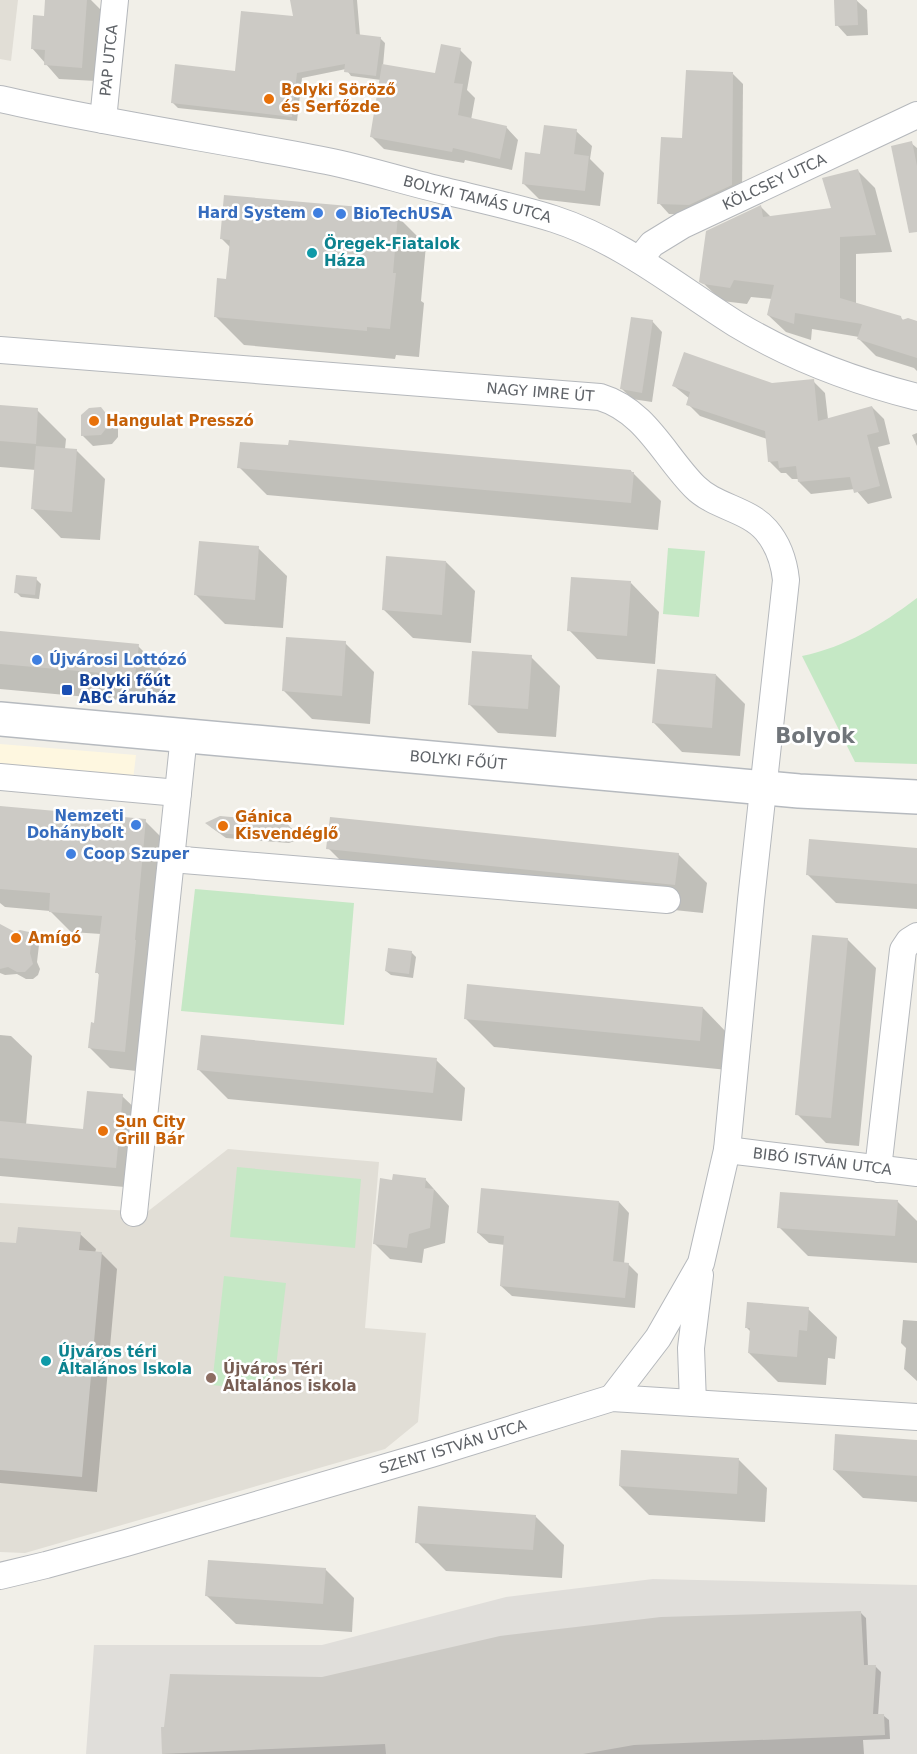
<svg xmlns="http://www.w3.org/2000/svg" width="917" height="1754" font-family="'DejaVu Sans',sans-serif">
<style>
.commercial{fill:#fef7e0}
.industrial{fill:#e0deda}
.education{fill:#e1ded6}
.green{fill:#c5e8c5}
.shadow{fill:#0003}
.building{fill:#cccac5}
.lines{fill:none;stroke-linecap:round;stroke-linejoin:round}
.street-casing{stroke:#b5b8bc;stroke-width:28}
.secondary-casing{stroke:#b6babf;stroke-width:36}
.street{stroke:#fff;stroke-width:26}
.secondary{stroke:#fff;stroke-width:33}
.food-dot{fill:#e8710a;stroke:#fff;stroke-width:2}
.shop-dot{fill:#3f7fe0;stroke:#fff;stroke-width:2}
.culture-dot{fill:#0f9aa8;stroke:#fff;stroke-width:2}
.transit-dot{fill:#1a4fb4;stroke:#fff;stroke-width:2}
.education-dot{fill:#8d6e63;stroke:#fff;stroke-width:2}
.labels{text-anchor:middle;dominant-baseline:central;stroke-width:5;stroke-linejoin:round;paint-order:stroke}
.street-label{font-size:15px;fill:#5f6368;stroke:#fff}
.food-label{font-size:15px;font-weight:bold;fill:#c56008;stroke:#fff;text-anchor:start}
.shop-label{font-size:15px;font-weight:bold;fill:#366cbe;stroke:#fff;text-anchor:start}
.culture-label{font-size:15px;font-weight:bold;fill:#0d838f;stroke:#fff;text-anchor:start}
.transit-label{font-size:15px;font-weight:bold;fill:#164399;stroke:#fff;text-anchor:start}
.education-label{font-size:15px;font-weight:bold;fill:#785e54;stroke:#fff;text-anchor:start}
.district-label{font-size:21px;font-weight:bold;fill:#70757a;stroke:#fff}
</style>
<rect width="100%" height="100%" fill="#f1efe8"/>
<path class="commercial" d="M0 744 136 755 132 788 0 777Z"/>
<path class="industrial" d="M653 1579 917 1585V1754H86L94 1645H322L506 1597Z"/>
<g class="education">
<path d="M0 0H18L11 61 0 59Z"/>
<path d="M228 1149 379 1162 365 1328 426 1333 418 1422 385 1449 25 1553 0 1552V1203L147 1212Z"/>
</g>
<g class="green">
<path d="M668 548 705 551 699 617 663 614Z"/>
<path d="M917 598V764L855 762 802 656C846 647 881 625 917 598Z"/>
<path d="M195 889 354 903 344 1025 181 1011Z"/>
<path d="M237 1167 361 1179 355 1248 230 1237Z"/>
<path d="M224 1276 286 1283 273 1392 212 1385Z"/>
</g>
<g class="shadow">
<path d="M46 0H91L101 10 96 81 59 79 32 48 45 17Z"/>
<path d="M292 0H357L360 36 380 38 385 43 383 66 437 75 460 50 472 62 467 90 475 98 471 120 506 127 518 140 512 170 465 160 464 163 384 149 372 137 381 80 351 76 346 69 302 78 297 121 178 108 173 103 236 72 295 18Z"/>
<path d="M856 0 867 10 868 35 847 36 837 25Z"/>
<path d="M732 73 743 84 742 196 700 215 669 214 659 203 683 140Z"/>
<path d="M576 131 592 146 590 159 604 173 600 206 539 199 523 183 542 155Z"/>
<path d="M911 143 917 148V218Z"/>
<path d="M858 171 875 188 892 252 856 254V304L900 317 904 321 917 323V371L914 368 876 356 859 339V337L812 329 811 340 786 332 768 315 772 299 751 297 747 304 722 301 701 281 761 207 771 217 833 209Z"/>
<path d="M376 215 398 217 426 245 421 301 424 303 419 357 396 355 395 359 244 345 215 316 228 281 231 248 222 239Z"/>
<path d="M652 321 662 332 652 402 632 399 622 389Z"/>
<path d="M813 381 825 393 828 419 872 407 884 419 890 444 878 447 892 498 868 504 855 489 811 494 799 482V479H792L786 473H781L769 461 767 439 700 416 688 404 690 399 674 386 772 385Z"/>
<path d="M0 407 37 410 66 439 65 449 76 450 105 479 100 540 61 538 33 509 36 470 0 467Z"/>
<path d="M101 409 118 428V437L112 444 93 446 82 435Z"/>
<path d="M917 433V446L912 435Z"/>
<path d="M290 447 631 471 661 501 658 530 267 495 239 467Z"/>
<path d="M258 548 287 576 283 628 225 624 196 595Z"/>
<path d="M446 562 475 591 471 643 413 638 384 610Z"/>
<path d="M36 579 41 584 39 599 21 597 16 592Z"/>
<path d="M631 583 659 612 655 664 597 659 569 630Z"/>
<path d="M0 633 138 646 167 675 164 704 0 689Z"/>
<path d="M345 643 374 672 370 724 312 719 283 690Z"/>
<path d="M531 657 560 686 556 737 498 733 469 704Z"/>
<path d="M716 675 745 704 740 756 682 752 654 723Z"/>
<path d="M0 808 145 821 165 841 145 1072 110 1068 90 1048 95 1024 100 976 97 972 101 934 71 932 50 911 5 907 0 903Z"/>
<path d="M211 827 291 828 300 839 289 843 226 838Z"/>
<path d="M328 848 678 854 707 883 703 913 357 877Z"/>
<path d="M917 850V909L836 903 807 874Z"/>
<path d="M0 928 15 934 28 933 36 941 39 945 37 962 40 969 38 975 33 979H26L17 974 5 975 0 973Z"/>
<path d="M847 939 876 968 859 1146 826 1143 797 1114Z"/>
<path d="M411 952 416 957 413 978 391 975 386 971Z"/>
<path d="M703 1008 731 1037 728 1070 494 1047 465 1018Z"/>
<path d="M0 1035 11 1036 32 1056 26 1125 85 1130 122 1096 143 1116 136 1188 0 1176Z"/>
<path d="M436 1060 465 1088 462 1121 228 1099 199 1070Z"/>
<path d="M425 1179 449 1206 445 1243 424 1249 422 1263 390 1259 374 1243 394 1181Z"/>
<path d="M897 1201 917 1221V1263L808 1256 779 1227Z"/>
<path d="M619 1202 629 1213 624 1264H628L638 1274 635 1308 512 1296 501 1286 505 1245 489 1243 478 1233Z"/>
<path d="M80 1234 96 1249 95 1253H101L117 1269 97 1492 0 1483V1244L18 1245Z"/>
<path d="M808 1309 837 1337 835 1359 828 1358 826 1385 778 1382 749 1353 751 1332 746 1327Z"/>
<path d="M903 1320 917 1321V1381L904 1369 906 1348 901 1343Z"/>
<path d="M917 1441V1502L863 1498 834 1470Z"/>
<path d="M739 1460 767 1488 765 1522 649 1515 620 1486Z"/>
<path d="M535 1516 564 1545 562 1578 446 1571 417 1542Z"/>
<path d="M325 1569 354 1598 352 1632 236 1624 207 1596Z"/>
<path d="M861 1613 866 1618 868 1667H876L881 1672 878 1716H884L889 1720 890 1739 863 1740 864 1754H163V1729L322 1678Z"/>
</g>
<g class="building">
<path d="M45 0H87L82 68 44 65 45 50 31 49 33 15 44 16Z"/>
<path d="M290 0H353L356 34 381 37 376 76 344 72 345 64 297 73 292 117 171 103 175 64 235 71 241 11 293 16Z"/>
<path d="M834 0H857L858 25 835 26Z"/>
<path d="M441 44 461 48 454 83 463 84 458 115 507 126 500 159 453 148 452 152 370 137 382 64 435 73Z"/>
<path d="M686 70 733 72 732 185 689 205 657 204 661 137 682 138Z"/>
<path d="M544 125 577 129 574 154 589 156 585 191 522 184 525 152 540 154Z"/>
<path d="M912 141 917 166V232L909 233 891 146Z"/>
<path d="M858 169 876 235 840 237V298L901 316 902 320 908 318 917 321V358L857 339 862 324 795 313 794 324 767 315 774 285 734 280 730 288 703 284 699 282 706 231 761 205 763 217 831 208 822 178Z"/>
<path d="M224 195 372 208 375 213 398 215 393 273H396L390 329 367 327V331L214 317 217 278 226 279 230 240 220 239Z"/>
<path d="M631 317 653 320 642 393 620 389Z"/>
<path d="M684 352 772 383 814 379 818 421 872 406 879 432 867 435 880 486 854 493 850 477 798 482 796 466 779 468 778 461 768 462 765 431 686 405 690 392 672 386Z"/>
<path d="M0 405 38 408 36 444 0 441Z"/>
<path d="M101 407 108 416V426L101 435 81 436V415L89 408Z"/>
<path d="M289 440 631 470V472H634L631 503 237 468 240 442 288 445Z"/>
<path d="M36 446 77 449 72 512 31 509Z"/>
<path d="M199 541 259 546 255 600 194 595Z"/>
<path d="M386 556 446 561 442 615 382 610Z"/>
<path d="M16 575 37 577 35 595 14 593Z"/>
<path d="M571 577 631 581 627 636 567 631Z"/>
<path d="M0 631 139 644 135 676 0 664Z"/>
<path d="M286 637 346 641 342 696 282 691Z"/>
<path d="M472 651 532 655 528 709 468 705Z"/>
<path d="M657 669 716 674 712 728 652 723Z"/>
<path d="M0 806 146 819 135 940H136L125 1052 88 1048 91 1022 94 1023 99 973H95L102 916 49 912 50 893 0 889Z"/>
<path d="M220 816 286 822 296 834 284 839 219 833 205 823Z"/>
<path d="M330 817 679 853 675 885 326 849Z"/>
<path d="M809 839 917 848V884L806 875Z"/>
<path d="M0 924 15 932 20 930 29 932 32 937 30 953 33 964 25 972H17L8 967 0 969Z"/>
<path d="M812 935 848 938 831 1118 795 1115Z"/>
<path d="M388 948 412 951 409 974 385 971Z"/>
<path d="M467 984 703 1007 700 1041 464 1019Z"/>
<path d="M201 1035 437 1058 433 1093 197 1070Z"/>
<path d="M87 1091 123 1094 116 1168 0 1158V1121L83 1129Z"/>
<path d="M393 1174 426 1178 425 1188 434 1189 430 1228 409 1234 407 1248 373 1244 380 1178 392 1180Z"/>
<path d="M481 1188 619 1201 613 1261 629 1263 625 1298 500 1286 504 1236 477 1233Z"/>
<path d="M780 1192 898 1200 895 1236 777 1228Z"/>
<path d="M18 1227 81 1232 79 1250 102 1252 82 1477 0 1470V1242L16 1243Z"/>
<path d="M747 1302 809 1307 807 1331 799 1330 797 1357 748 1353 750 1328H745Z"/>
<path d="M835 1434 917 1440V1476L833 1470Z"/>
<path d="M621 1450 739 1458 737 1494 619 1486Z"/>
<path d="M418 1506 536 1515 533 1550 415 1543Z"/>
<path d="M208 1560 326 1568 323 1604 205 1596Z"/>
<path d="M861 1611 864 1665H876L873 1714H884L885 1735 634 1745 583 1754H386L385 1744 162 1754 161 1727H164L170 1674 322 1677 500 1636 661 1617Z"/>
</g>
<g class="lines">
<g class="street-casing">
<g id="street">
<path id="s1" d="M0 99C108 124 218 139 327 161 367 169 406 182 445 191 482 200 519 208 554 219 622 241 677 287 736 324 792 358 854 381 917 397"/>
<path id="s2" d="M103 120 115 0"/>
<path id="s3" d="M639 260 652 244 683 225 917 115"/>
<path id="s4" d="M0 350 600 397C646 411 664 456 695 487 715 507 748 509 766 530 779 545 784 561 786 580L751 900 727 1150 701 1263 658 1338 612 1398"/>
<path d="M0 777 178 793"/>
<path d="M171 859 667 900"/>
<path id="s5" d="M727 1150 917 1173"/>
<path d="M878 1169 903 950 909 941 917 936"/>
<path d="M134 1213 184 735"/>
<path d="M693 1403 691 1348 700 1275"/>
<path id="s6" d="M0 1576 46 1565 126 1543 431 1454 612 1398 917 1417"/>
</g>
</g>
<g class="secondary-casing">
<g id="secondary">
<path id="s7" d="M0 719 799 791 917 797"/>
</g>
</g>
<use href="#street" class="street"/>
<use href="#secondary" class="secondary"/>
</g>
<g class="food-dot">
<circle cx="269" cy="99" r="6"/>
<circle cx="94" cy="421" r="6"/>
<circle cx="223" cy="826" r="6"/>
<circle cx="16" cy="938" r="6"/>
<circle cx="103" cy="1131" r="6"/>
</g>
<g class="shop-dot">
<circle cx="318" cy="213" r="6"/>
<circle cx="341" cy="214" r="6"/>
<circle cx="37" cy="660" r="6"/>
<circle cx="136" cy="825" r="6"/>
<circle cx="71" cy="854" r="6"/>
</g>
<g class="culture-dot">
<circle cx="312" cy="253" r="6"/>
<circle cx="46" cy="1361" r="6"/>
</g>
<rect class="transit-dot" x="61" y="684" width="12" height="12" rx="3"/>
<circle class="education-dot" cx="211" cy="1378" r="6"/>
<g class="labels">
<g class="street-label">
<text stroke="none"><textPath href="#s2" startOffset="60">PAP UTCA</textPath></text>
<text stroke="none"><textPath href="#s3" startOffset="158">KÖLCSEY UTCA</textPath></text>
<text stroke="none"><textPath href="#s1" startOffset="488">BOLYKI TAMÁS UTCA</textPath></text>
<text stroke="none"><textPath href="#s4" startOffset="542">NAGY IMRE ÚT</textPath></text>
<text stroke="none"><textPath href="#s7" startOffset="460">BOLYKI FŐÚT</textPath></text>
<text stroke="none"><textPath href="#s5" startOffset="96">BIBÓ ISTVÁN UTCA</textPath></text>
<text stroke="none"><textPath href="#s6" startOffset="471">SZENT ISTVÁN UTCA</textPath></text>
</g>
<g class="food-label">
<text x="281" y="90">Bolyki Söröző<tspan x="281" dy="17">és Serfőzde</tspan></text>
<text x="106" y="421">Hangulat Presszó</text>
<text x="235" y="817">Gánica<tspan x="235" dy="17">Kisvendéglő</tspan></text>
<text x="28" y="938">Amígó</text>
<text x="115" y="1122">Sun City<tspan x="115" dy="17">Grill Bár</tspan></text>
</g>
<g class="shop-label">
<text x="306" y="213" text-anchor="end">Hard System</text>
<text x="353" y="214">BioTechUSA</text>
<text x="49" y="660">Újvárosi Lottózó</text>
<text x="124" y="816" text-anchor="end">Nemzeti<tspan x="124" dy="17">Dohánybolt</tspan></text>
<text x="83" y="854">Coop Szuper</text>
</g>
<g class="culture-label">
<text x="324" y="244">Öregek-Fiatalok<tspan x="324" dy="17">Háza</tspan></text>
<text x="58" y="1352">Újváros téri<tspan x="58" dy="17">Általános Iskola</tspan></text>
</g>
<g class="transit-label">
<text x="79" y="681">Bolyki főút<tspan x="79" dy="17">ABC áruház</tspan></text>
</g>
<g class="education-label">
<text x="223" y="1369">Újváros Téri<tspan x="223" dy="17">Általános iskola</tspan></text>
</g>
<g class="district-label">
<text x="815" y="736">Bolyok</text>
</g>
</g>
</svg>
